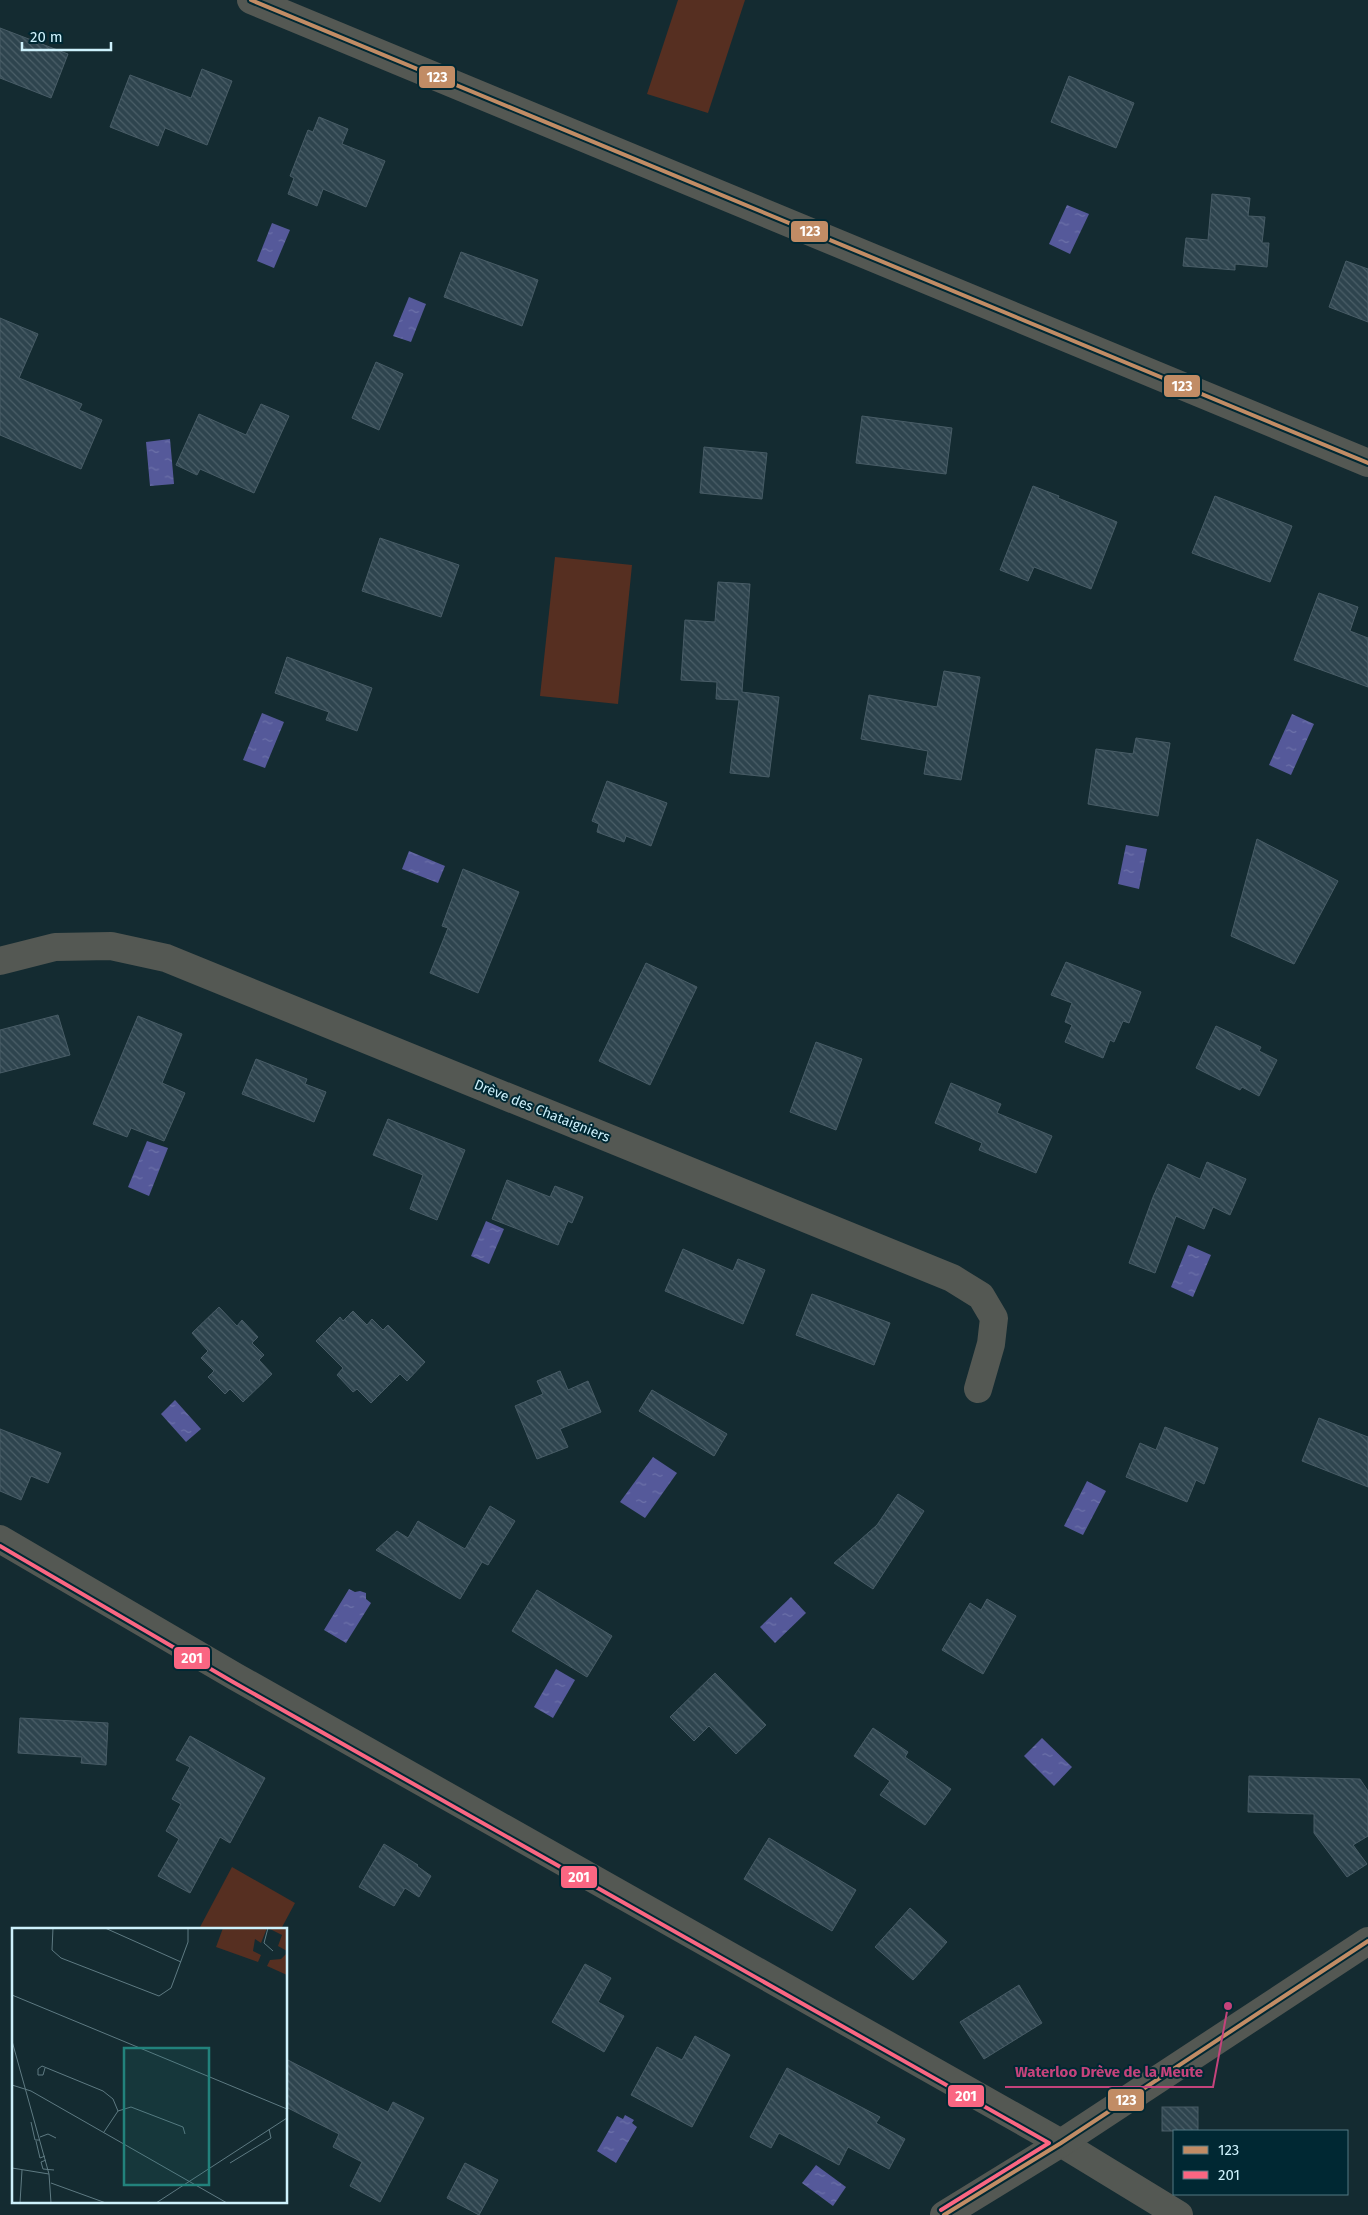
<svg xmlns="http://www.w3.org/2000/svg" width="1368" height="2215" font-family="'Fira Sans',sans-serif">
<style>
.garden{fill:#562f21}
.water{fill:url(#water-ripples)}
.building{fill:url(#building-back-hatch);stroke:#485c66}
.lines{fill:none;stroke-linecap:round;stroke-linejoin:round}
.street{stroke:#545853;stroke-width:28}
.bus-1-casing{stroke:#002833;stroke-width:8}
.bus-2-casing{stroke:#002833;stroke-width:8}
.bus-1{stroke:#c18c65;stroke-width:4}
.bus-2{stroke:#fa6682;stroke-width:4}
.labels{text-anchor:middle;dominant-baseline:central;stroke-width:4;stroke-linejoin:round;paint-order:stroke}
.street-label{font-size:14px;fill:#cdf1fc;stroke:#002833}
.inset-road{fill:none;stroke:#5e7a82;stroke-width:1}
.view{fill:#22827c;fill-opacity:0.15;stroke:#22827c;stroke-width:2.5}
.inset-edge{fill:none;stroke:#cdf1fc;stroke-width:2.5}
.leader{fill:none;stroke:#c4437b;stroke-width:2}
.callout-dot{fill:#c4437b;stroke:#002833;stroke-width:2}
.callout-label{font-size:15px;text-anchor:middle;font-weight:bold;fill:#c4437b;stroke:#002833;stroke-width:4;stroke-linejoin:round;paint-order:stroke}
.line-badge{stroke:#002833;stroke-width:2}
.badge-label{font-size:14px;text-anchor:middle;font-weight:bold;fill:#fff}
</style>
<defs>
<pattern id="water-ripples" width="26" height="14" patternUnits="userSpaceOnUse" patternTransform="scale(1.25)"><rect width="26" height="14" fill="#55599a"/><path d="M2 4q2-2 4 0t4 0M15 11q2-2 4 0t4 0" fill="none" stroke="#6c71a9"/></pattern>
<pattern id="building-back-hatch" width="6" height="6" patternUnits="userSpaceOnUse" patternTransform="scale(1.25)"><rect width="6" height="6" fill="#2e444e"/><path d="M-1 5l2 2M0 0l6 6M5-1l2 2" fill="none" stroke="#4b5f68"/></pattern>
</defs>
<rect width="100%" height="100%" fill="#142b31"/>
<g class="garden">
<path d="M678 0H745L708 113 647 94Z"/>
<path d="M555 557 632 565 618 704 540 696Z"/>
<path d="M232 1867 295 1903 281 1929H199Z"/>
</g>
<g class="water">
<path d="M1067 205 1089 214 1070 254 1049 244Z"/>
<path d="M272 223 290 230 274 268 257 261Z"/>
<path d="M409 297 426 304 411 342 393 336Z"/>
<path d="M170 439 174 484 150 486 146 442Z"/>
<path d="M262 713 284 722 265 768 243 760Z"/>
<path d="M1292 714 1314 724 1291 775 1269 765Z"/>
<path d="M1126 845 1147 849 1139 889 1118 884Z"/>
<path d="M409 851 445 866 438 883 402 869Z"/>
<path d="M147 1141 168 1148 149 1196 128 1187Z"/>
<path d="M486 1221 504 1229 489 1264 471 1256Z"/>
<path d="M1188 1245 1211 1255 1193 1297 1171 1287Z"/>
<path d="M175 1400 201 1429 186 1442 161 1414Z"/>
<path d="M653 1457 677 1473 645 1518 620 1502Z"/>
<path d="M1087 1481 1106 1491 1083 1535 1064 1526Z"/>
<path d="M349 1589 355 1592 360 1591 366 1593V1599L371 1603 346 1643 324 1630Z"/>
<path d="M791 1597 806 1613 775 1643 760 1627Z"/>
<path d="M556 1669 575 1680 553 1718 534 1707Z"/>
<path d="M1042 1738 1072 1767 1054 1786 1024 1756Z"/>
<path d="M625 2115 634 2120 632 2123 637 2127 616 2163 597 2151 617 2116 623 2119Z"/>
<path d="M816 2165 846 2187 833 2206 802 2183Z"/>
</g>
<g class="building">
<path d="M0 28 68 54 51 98 0 78Z"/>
<path d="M202 69 232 81 207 145 165 128 158 146 110 127 130 75 191 98Z"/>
<path d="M1069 76 1134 103 1116 148 1051 122Z"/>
<path d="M319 117 348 129 342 144 385 161 366 207 323 189 317 206 288 194 294 178 290 176 308 130 313 132Z"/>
<path d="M1212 194 1250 198 1248 216 1265 217 1262 243H1269L1267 267 1235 264V270L1183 266 1186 238 1208 240Z"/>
<path d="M461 252 538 280 522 326 444 297Z"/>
<path d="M1346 261 1368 269V322L1329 307Z"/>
<path d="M0 318 38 334 19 378 82 404 79 410 102 420 81 469 0 435Z"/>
<path d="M376 362 403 374 379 430 352 418Z"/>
<path d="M261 404 289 416 254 493 200 469 197 475 176 465 199 414 246 435Z"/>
<path d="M862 416 952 428 946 474 856 463Z"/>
<path d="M704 447 767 453 762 499 700 493Z"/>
<path d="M1033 486 1059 496 1058 498 1117 522 1091 589 1034 567 1028 581 1000 570Z"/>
<path d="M1215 496 1292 526 1270 582 1192 553Z"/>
<path d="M380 538 459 565 441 617 362 591Z"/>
<path d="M718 582 750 584 742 692 779 697 769 777 730 773 739 700 716 699 717 682 681 680 685 620 715 622Z"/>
<path d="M1319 593 1358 607 1350 631 1368 638V687L1294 660Z"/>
<path d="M287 657 372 688 357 731 326 720 329 712 275 693Z"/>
<path d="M944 671 980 677 961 780 924 774 928 751 861 739 869 695 937 707Z"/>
<path d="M1136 738 1170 743 1158 816 1088 804 1096 749 1133 754Z"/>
<path d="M607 781 667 803 651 846 626 836 624 842 597 832 599 824 592 821Z"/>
<path d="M1257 839 1338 881 1294 964 1231 936Z"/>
<path d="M463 869 519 892 478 993 430 973 448 928 442 926Z"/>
<path d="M1066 962 1141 992 1129 1023 1123 1021 1114 1042 1110 1040 1103 1058 1065 1042 1072 1025 1065 1022 1072 1003 1051 995Z"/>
<path d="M646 963 697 987 650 1085 599 1061Z"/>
<path d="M58 1015 70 1055 0 1073V1030Z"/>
<path d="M138 1016 182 1034 162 1083 185 1093 164 1141 131 1128 127 1137 93 1124Z"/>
<path d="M1216 1026 1261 1047 1259 1051 1277 1060 1259 1096 1242 1087 1240 1090 1196 1068Z"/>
<path d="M816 1042 862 1059 836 1130 790 1112Z"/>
<path d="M256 1059 307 1079 305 1084 326 1092 314 1122 242 1094Z"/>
<path d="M951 1083 1001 1104 997 1113 1052 1136 1036 1173 979 1150 982 1143 935 1123Z"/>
<path d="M388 1119 465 1150 437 1220 410 1209 423 1175 373 1155Z"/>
<path d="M1207 1162 1246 1179 1230 1215 1213 1207 1204 1229 1176 1216 1155 1273 1129 1263 1153 1197 1168 1164 1200 1179Z"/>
<path d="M507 1180 550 1197 555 1186 583 1197 572 1223 568 1221 558 1245 492 1219Z"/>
<path d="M683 1249 733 1271 738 1259 765 1270 743 1324 665 1291Z"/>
<path d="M812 1294 890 1323 874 1365 796 1335Z"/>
<path d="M219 1307 237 1326 242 1320 258 1337 252 1343 264 1355 259 1360 272 1374 243 1402 230 1389 225 1394 208 1377 214 1371 201 1358 208 1351 192 1333Z"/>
<path d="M353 1311 367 1325 372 1319 383 1330 388 1325 425 1362 407 1381 400 1374 371 1403 357 1389 353 1392 337 1375 343 1368 316 1341 340 1317 343 1321Z"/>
<path d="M560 1371 568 1390 588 1381 601 1412 560 1429 568 1447 537 1459 515 1406 543 1394 537 1381Z"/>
<path d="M652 1390 727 1434 714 1456 639 1411Z"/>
<path d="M1319 1418 1368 1437V1487L1302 1461Z"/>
<path d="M1165 1427 1218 1448 1204 1484 1196 1480 1187 1502 1126 1477 1140 1443 1156 1450Z"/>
<path d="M0 1429 61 1453 48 1483 31 1476 21 1500 0 1491Z"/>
<path d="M898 1494 924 1511 873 1589 834 1563 877 1525Z"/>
<path d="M490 1506 515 1521 488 1565 482 1562 460 1599 376 1550 397 1531 408 1538 418 1521 465 1549Z"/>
<path d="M537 1590 612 1636 587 1677 512 1631Z"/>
<path d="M987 1599 1016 1616 983 1674 942 1650 970 1603 981 1610Z"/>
<path d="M715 1673 766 1725 736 1754 709 1726 694 1741 670 1717Z"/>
<path d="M20 1718 108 1723 106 1765 81 1763 82 1757 18 1753Z"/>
<path d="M873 1728 908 1752 905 1757 951 1789 925 1825 880 1795 890 1781 854 1756Z"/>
<path d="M190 1736 265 1778 230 1843 220 1837 190 1893 158 1876 179 1839 166 1831 181 1804 172 1799 190 1767 176 1760Z"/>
<path d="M1249 1776 1360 1779 1368 1791V1836L1353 1845 1367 1864 1347 1877 1314 1833V1814L1248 1812Z"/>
<path d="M769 1838 856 1890 832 1931 744 1879Z"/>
<path d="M384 1844 418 1865 417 1866 431 1876 419 1897 405 1888 394 1906 359 1887Z"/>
<path d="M910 1908 947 1942 913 1980 875 1947Z"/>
<path d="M585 1964 611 1978 598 2002 624 2016 604 2052 552 2022Z"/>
<path d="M1019 1985 1042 2023 984 2059 960 2022Z"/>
<path d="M695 2036 730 2055 692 2127 631 2095 657 2047 682 2060Z"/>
<path d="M286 2059 388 2112 393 2102 424 2118 380 2202 350 2186 362 2162 333 2147 339 2134 286 2107Z"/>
<path d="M787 2068 880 2117 876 2123 905 2139 889 2169 848 2147 839 2165 779 2133 771 2148 750 2137Z"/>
<rect x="1162" y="2107" width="36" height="24"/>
<path d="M465 2163 498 2180 479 2215 447 2198Z"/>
</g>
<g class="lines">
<g class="street">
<path d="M251 0 1368 463"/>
<path d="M0 961 55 947 111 946 166 958 952 1278 981 1296 994 1318 991 1344 978 1389"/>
<path d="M0 1539 236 1677 1061 2143 1179 2215"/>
<path d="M944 2215 1061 2143 1368 1941"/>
</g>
<g class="bus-1-casing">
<g id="bus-1">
<path d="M251 0 1368 463"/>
<path d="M944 2215 1061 2143 1368 1941"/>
</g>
</g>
<g class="bus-2-casing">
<path id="bus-2" d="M0 1546 233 1682 1049 2143 941 2210"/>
</g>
<use href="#bus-1" class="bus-1"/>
<use href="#bus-2" class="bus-2"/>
</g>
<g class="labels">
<g class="street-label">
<text transform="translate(542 1111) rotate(22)">Drève des Chataigniers</text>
</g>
</g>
<g transform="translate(12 1928)">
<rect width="275" height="275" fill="#142b31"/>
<path d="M211 0H255L249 15 243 11 241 23 249 27 246 34 204 19ZM256 0H275V23L266 18 270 7ZM275 25V47L255 38 258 32 269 31Z" fill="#562f21"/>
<path class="inset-road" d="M41 0 40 22 49 30 147 68 159 60 176 14V0M93 0 169 34M256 0 252 15 261 23M0 67 275 181M0 113 37 246 39 275M33 140 31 147H26V141L30 138 91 163 101 171 106 183M0 157 19 163 215 275M19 194 23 212H28M92 204 106 183 119 179 171 199 173 206M28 209 36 206 44 210M24 213 28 230 33 228M34 232 29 234 31 241 42 242M218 235 259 210 257 201M0 240 37 246M39 255 94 275M8 275 10 242M144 275 275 190"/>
<path class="view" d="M112 120H197V257H112Z"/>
<rect width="275" height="275" class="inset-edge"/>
</g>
<path class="leader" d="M1228 2006L1213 2087H1005"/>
<circle class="callout-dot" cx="1228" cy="2006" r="5"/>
<g class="callout-label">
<text x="1109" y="2077">Waterloo Drève de la Meute</text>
</g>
<g class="line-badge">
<rect x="418" y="65" width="38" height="24" rx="5" fill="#c18c65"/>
<rect x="790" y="220" width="39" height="23" rx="5" fill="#c18c65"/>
<rect x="1163" y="374" width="38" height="24" rx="5" fill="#c18c65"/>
<rect x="173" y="1646" width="38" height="24" rx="5" fill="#fa6682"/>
<rect x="560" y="1865" width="38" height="24" rx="5" fill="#fa6682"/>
<rect x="947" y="2084" width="38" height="24" rx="5" fill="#fa6682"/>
<rect x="1107" y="2088" width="38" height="24" rx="5" fill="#c18c65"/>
</g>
<g class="badge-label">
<text x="437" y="82">123</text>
<text x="810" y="236">123</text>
<text x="1182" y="391">123</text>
<text x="192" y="1663">201</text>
<text x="579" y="1882">201</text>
<text x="966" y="2101">201</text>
<text x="1126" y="2105">123</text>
</g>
<rect x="1173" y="2130" width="175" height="65" fill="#002833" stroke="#527883"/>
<rect x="1183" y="2146" width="25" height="8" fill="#c18c65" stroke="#527883"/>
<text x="1218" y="2155" font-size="15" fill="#cdf1fc">123</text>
<rect x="1183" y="2171" width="25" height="8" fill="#fa6682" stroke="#527883"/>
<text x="1218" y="2180" font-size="15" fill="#cdf1fc">201</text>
<path d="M22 42v8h89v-8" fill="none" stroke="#cdf1fc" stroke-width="2.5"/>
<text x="30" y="42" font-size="15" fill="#cdf1fc" stroke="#002833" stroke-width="4" paint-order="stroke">20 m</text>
</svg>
